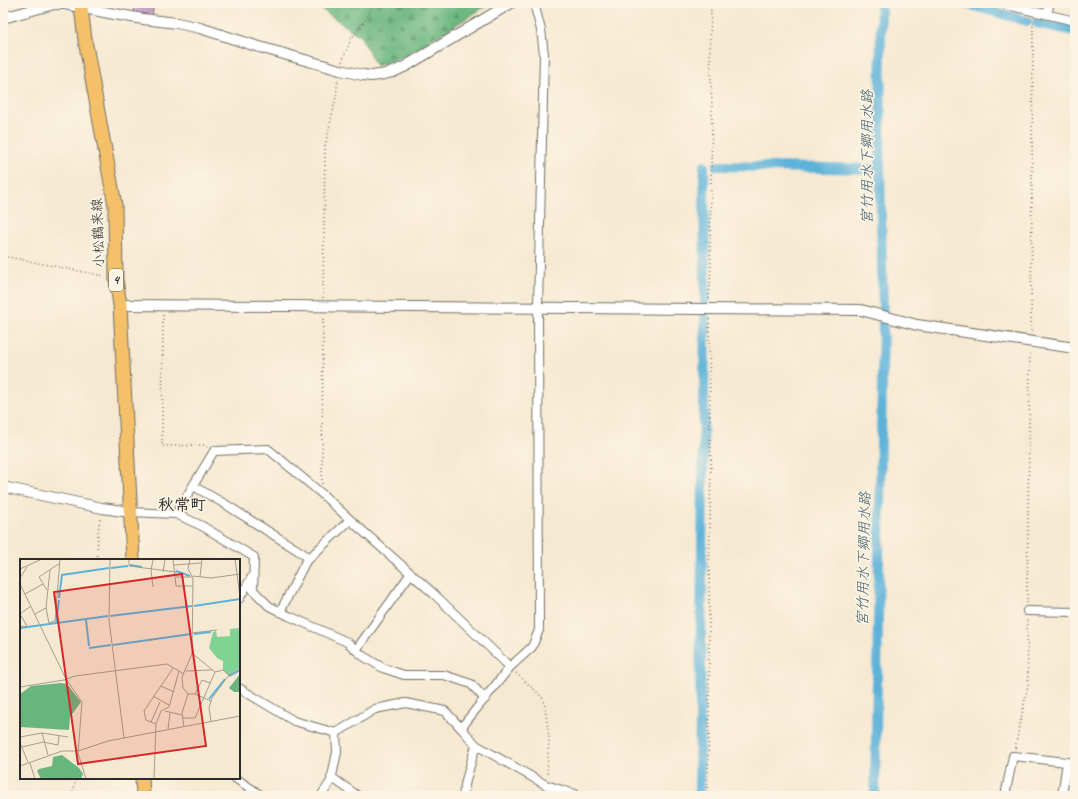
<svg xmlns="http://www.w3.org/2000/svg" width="1078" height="799" font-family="Caveat,'Klee One',sans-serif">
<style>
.forest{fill:url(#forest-firs);stroke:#4a7054}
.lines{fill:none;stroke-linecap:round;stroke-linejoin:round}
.canal{stroke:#5db2d9;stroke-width:10}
.building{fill:url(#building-back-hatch)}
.minor-casing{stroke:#726e65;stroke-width:10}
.tertiary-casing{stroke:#726e65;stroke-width:12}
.primary-casing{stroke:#726e65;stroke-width:15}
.path{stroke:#726e65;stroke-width:1.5;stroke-dasharray:1 3;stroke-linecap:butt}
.minor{stroke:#fff;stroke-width:8}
.tertiary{stroke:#fff;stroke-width:10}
.primary{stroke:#f4c16a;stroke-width:13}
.labels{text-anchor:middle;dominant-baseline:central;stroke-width:3.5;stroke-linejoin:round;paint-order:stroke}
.shield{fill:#fcf5e5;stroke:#6a6863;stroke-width:1}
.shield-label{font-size:13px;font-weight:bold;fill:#2b2b2b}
.street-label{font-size:14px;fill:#2b2b2b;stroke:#fcf5e5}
.water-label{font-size:15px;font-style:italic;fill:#3c5a68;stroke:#fcf5e5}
.quarter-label{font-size:16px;font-weight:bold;fill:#2b2b2b;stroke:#fcf5e5}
.inset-river{fill:none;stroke:#5db2d9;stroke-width:2}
.inset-road{fill:none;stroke:#a59d8f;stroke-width:1}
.view{fill:#d62828;fill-opacity:0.15;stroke:#d62828;stroke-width:2}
.inset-edge{fill:none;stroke:#2b2b2b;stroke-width:2}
</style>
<defs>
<pattern id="forest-firs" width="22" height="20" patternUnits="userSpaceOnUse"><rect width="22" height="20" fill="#68b57e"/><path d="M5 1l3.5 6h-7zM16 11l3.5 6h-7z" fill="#569367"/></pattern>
<pattern id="building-back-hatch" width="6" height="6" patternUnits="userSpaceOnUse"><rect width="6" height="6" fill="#be95c8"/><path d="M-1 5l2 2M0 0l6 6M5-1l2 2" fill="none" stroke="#9b7aa3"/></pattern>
</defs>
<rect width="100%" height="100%" fill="#fcf5e5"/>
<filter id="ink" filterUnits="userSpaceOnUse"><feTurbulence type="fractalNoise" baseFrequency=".025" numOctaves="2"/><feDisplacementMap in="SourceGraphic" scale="8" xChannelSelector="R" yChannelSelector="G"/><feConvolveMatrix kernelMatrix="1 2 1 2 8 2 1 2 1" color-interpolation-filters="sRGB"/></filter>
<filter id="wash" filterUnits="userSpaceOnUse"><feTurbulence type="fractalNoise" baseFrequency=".012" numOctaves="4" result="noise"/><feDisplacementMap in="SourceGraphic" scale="16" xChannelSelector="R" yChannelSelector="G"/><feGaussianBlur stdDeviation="0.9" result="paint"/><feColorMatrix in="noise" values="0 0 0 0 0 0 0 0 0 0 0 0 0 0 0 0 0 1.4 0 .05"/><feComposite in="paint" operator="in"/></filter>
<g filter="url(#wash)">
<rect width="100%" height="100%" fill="#f6e9d1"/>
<path class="forest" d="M313 3H491L406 56 376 66 361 37Z"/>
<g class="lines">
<g class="canal">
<path d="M881 3 880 169 883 310"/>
<path d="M963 3 1027 21"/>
<path d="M1021 3 1022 4"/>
<path d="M1037 23 1075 31"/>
<path d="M704 166 705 303"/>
<path d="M717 166 880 169"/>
<path d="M699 796 705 314"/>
<path d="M875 796 883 322"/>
</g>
</g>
<g id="blocks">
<path class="building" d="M135 5 153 8 152 17 134 14Z"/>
</g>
</g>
<g filter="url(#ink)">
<use href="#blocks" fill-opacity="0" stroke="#726e65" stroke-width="1"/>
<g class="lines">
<g class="minor-casing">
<g id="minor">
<path d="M998 3 1075 21"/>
<path d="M1047 14 1050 3"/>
<path d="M193 486 225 504 310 558"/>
<path d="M130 512 176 514 202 526 254 557 253 590 269 606 289 616 347 642 363 656 383 668 404 675H444L471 684 485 699"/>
<path d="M176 514 214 451 268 449 322 494 356 525 434 594 510 667"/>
<path d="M239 599 253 575"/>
<path d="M1027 611 1075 612"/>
<path d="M280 612 306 561 350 520"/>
<path d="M356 650 411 573"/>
<path d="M239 688 294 721 336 733 375 709 406 703 445 711 461 728 476 745 546 785 578 795 586 796"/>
<path d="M461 728 510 667 532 647 539 630 538 307 544 54 541 30 534 3"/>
<path d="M331 777 358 796"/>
<path d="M235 778 262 796"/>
<path d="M321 796 331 781 337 752 336 733"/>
<path d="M463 796 466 780 476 745"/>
<path d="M1005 796 1013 756 1075 763"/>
<path d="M1062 796 1067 762"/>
</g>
</g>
<g class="tertiary-casing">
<g id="tertiary">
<path d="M3 18 54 4H65L109 13 143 19 177 23 200 28 256 46 340 70 363 75 371 76 380 75 393 72 406 66 511 3"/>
<path d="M120 305 861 310 917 325 1075 348"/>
<path d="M3 487 102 508 130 512"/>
</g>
</g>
<g class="primary-casing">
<g id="primary">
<path d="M81 3V7L85 40 115 205 116 279 120 305 133 560"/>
<path d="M142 778 143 796"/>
</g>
</g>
<g class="path">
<path d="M342 62 351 39 368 16 372 3"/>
<path d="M3 256 104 276"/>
<path d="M323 298 325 147 336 97 338 79"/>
<path d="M709 299 711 266 710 248 712 108 710 48 711 3"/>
<path d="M163 315 162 446 204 445 207 447"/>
<path d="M1031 331 1033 19"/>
<path d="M322 484 323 316"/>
<path d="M97 560 98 532 100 518"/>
<path d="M1027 603 1030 351"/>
<path d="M516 673 539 694 544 700 549 737 547 775"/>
<path d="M1015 748 1028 685 1027 619"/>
<path d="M74 796 73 791 76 778"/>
<path d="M707 796 709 727V587L711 461 710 439 709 319"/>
</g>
<use href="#minor" class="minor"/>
<use href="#tertiary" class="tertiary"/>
<use href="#primary" class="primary"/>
</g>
</g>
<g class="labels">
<rect class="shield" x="109" y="269" width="14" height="22" rx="3"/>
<g class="shield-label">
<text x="116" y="280">4</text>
</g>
<g class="street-label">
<text transform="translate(98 233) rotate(-92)">小松鶴来線</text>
</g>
<g class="water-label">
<text transform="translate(867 157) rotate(-90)">宮竹用水下郷用水路</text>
<text transform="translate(864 559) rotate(-89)">宮竹用水下郷用水路</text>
</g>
<g class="quarter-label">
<text x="182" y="505">秋常町</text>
</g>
</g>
<g transform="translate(20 559)">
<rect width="220" height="220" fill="#f6e9d1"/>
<path d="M220 115V133H214L209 129ZM41 124 47 125 61 143 50 158 49 171 0 168V135L11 127ZM42 196 59 209 63 215 61 220H21L17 212 19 210 32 207 33 198Z" fill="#68b57e"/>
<path d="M220 69V109L208 116 203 111V102L197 99 189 89 193 73 196 72 197 78 210 77V70Z" fill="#81d394"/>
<path class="inset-river" d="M110 6 122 8M91 9 108 7M156 12 170 17M39 39 42 16 89 9M174 47 220 40M90 57 172 47M66 61 69 87M36 65 39 41M0 69 88 57M174 75 191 73M93 86 171 75M69 89 91 86M209 117 220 111M189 140 205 120"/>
<path class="inset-road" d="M90 0 89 61 104 179M109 0V7L156 13M153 0 156 27H173M215 0 220 37M154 6 181 4M0 10 22 0M30 11 26 49 29 64 35 62 40 0M143 13 145 1M173 17 191 19 220 15M156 18H173M180 18 182 0M0 19 7 8M0 25 46 120 62 143 58 194 66 220M133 28 131 11 133 1M27 31 19 18 40 4M5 35 23 25M15 55 26 49M0 65 2 68 7 67 0 55 11 47M172 74 197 71M173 95 195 113M166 112 192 111M141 127 154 133M0 128 44 121 55 117 147 105 164 115M168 135H175L191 142M175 135 182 121 190 124M133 137 149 146M145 152 162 156M163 159H175L195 113 203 111 209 116 220 110M191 162 189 149 192 139 209 116M131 163 140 143M136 165 126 161 124 152 153 109M164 168 162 154 168 135 163 129 162 118 172 95 173 19 168 10 170 0M148 170 150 154M22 174 48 178M0 178 22 174 28 196M0 184 8 203M2 188 23 183 38 186 39 177M10 204 15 220M0 207 42 192H58L88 182 220 157M134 220 136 165 141 152 149 148 159 112"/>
<path class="view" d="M162 15 186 187 58 205 34 33Z"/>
<rect width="220" height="220" class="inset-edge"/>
</g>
<rect width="1078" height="799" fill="none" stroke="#fcf5e5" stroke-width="16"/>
</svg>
